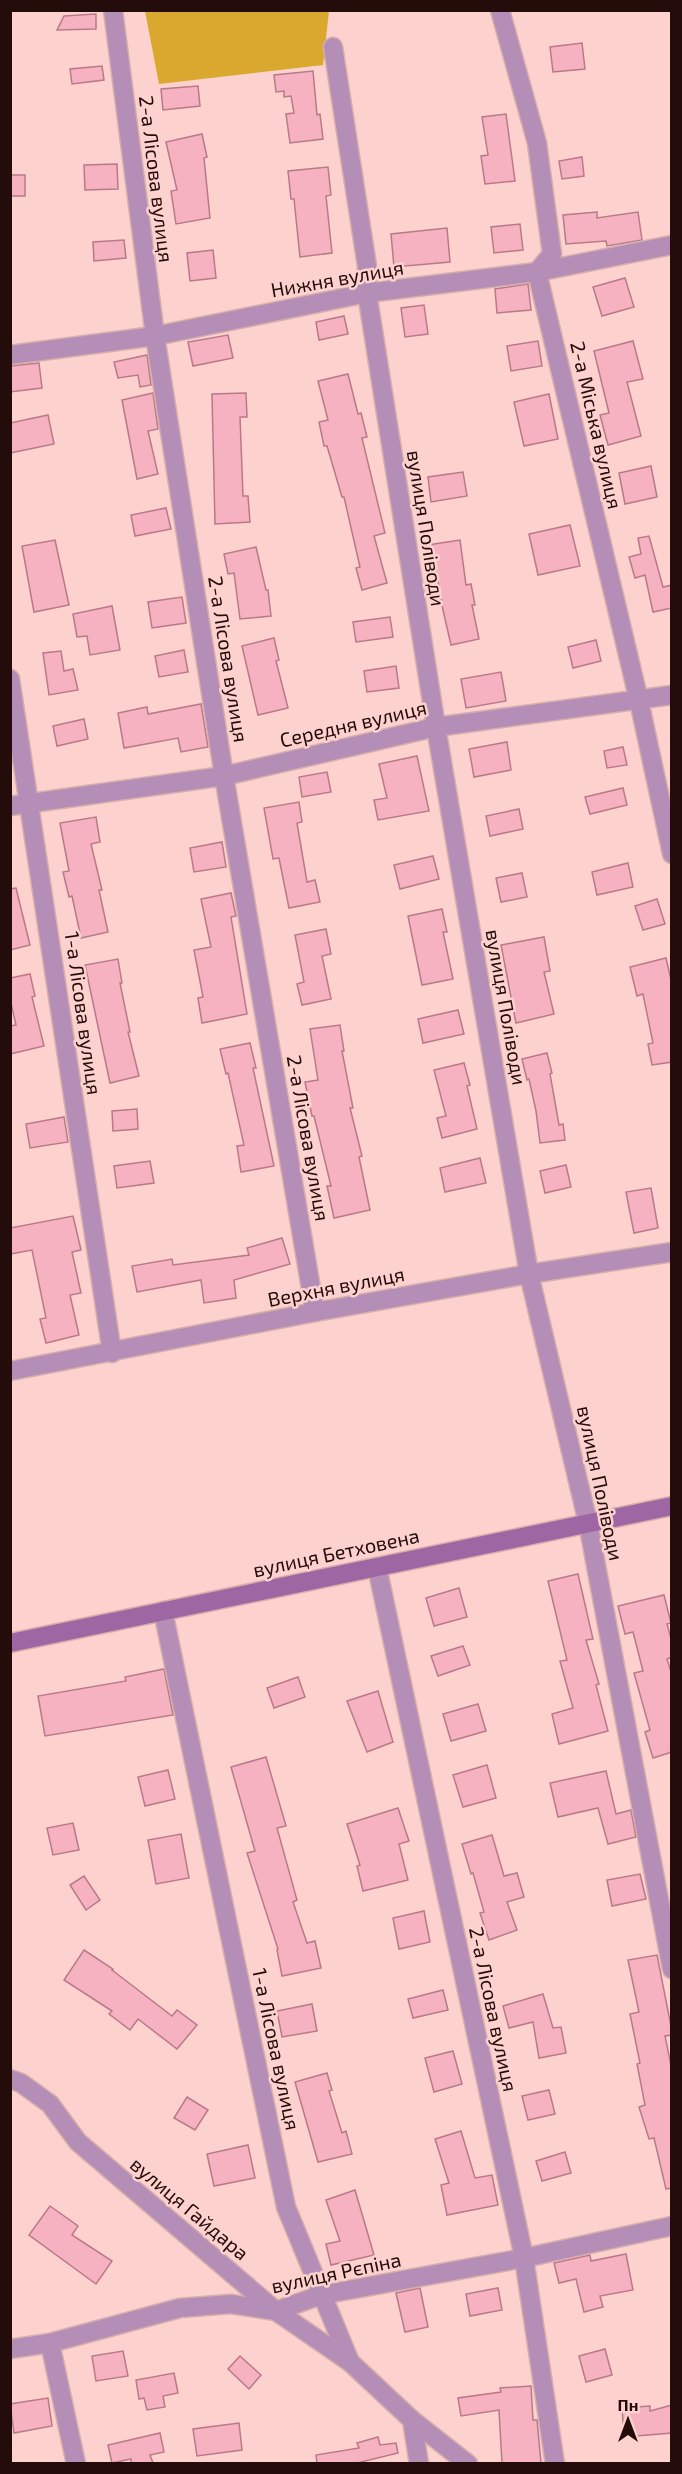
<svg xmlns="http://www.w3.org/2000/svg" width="682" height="2474" font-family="'Exo 2',sans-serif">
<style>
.green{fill:#daa72f}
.building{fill:#f6b2c1;stroke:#b97989;stroke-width:1.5}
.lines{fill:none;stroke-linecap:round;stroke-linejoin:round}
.street-casing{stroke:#d6aeab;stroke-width:21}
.secondary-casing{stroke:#d6aeab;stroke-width:21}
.street{stroke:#b48eb7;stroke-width:18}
.secondary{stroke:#9e66a3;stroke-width:18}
.labels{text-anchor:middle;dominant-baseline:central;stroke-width:5;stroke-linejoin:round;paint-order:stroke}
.street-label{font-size:20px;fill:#240c0b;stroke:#fdd2ce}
</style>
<rect width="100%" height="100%" fill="#fdd2ce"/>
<path class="green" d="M145 11H329L323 65 159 84Z"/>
<g class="building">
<path d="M96 14V29L57 30 64 16Z"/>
<path d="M582 43 585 69 553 72 550 47Z"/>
<path d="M102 66 104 80 72 84 70 69Z"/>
<path d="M313 71 317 115 320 114 323 139 290 143 286 114 294 113 291 96 284 97V91L276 92 274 75Z"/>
<path d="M198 86 200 106 163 110 161 89Z"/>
<path d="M506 114 515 181 485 184 481 156 488 155 482 117Z"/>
<path d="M202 134 207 157 204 158 210 218 176 224 171 191 177 190 166 142Z"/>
<path d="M582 157 584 176 562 179 559 161Z"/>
<path d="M117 164 118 189 85 190 84 165Z"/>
<path d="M328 167 331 195 326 196 332 253 300 257 294 199H291L288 171Z"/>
<rect x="10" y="175" width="15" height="21"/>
<path d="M597 212V218L638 212 642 240 607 246 606 241 566 244 563 215Z"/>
<path d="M520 224 523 250 494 253 491 227Z"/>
<path d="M447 228 450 262 394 267 391 234Z"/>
<path d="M124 240 126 258 94 261 93 242Z"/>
<path d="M213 250 216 278 190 281 187 253Z"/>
<path d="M625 278 634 307 602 316 593 287Z"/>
<path d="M528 284 531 310 497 313 495 289Z"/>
<path d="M424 305 428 334 405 337 401 308Z"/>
<path d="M344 316 348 334 319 340 316 322Z"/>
<path d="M228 335 233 358 193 366 188 342Z"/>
<path d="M538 341 542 366 511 371 507 346Z"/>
<path d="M633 341 643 379 627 382 641 436 608 445 600 415 609 413 594 351Z"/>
<path d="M147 355 151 385 140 387 138 375 118 378 114 362Z"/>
<path d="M39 363 42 388 10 392V366Z"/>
<path d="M348 374 358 414 361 413 367 437 362 438 385 533 374 536 387 583 362 590 356 568 360 567 344 497H342L327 446H324L319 422 328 420 318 381Z"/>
<path d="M153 393 158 429 148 431 158 474 137 479 122 400Z"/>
<path d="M246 393 247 417H240L243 496H248L250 522 215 524 212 394Z"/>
<path d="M549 394 558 439 524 446 514 402Z"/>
<path d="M48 415 54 444 10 453V423Z"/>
<path d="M651 466 657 497 625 504 619 473Z"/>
<path d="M463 472 467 496 431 502 428 477Z"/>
<path d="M166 508 171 529 135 536 131 515Z"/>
<path d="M570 525 580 566 538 575 529 534Z"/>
<path d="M649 536 663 587 672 585V608L653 612 645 575 635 578 629 557 641 554 638 538Z"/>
<path d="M55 540 69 605 34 612 22 546Z"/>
<path d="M460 540 466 585 471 584 475 605H472L479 639 451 645 443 610 435 565 431 566 428 545Z"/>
<path d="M256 547 266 590H268L271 616 240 619 234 573 228 574 224 554Z"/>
<path d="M182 597 186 623 152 628 148 602Z"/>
<path d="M112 606 120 650 90 655 87 636 77 637 73 614Z"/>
<path d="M390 617 393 637 356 642 353 622Z"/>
<path d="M274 638 279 660 276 661 288 708 258 715 242 646Z"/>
<path d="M596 640 601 661 573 668 568 647Z"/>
<path d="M184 650 188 672 159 677 155 656Z"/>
<path d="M61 651 64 671 73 669 78 690 49 695 43 653Z"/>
<path d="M396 666 399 688 367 692 364 671Z"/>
<path d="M501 672 506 701 466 708 461 679Z"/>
<path d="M201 704 208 747 181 752 178 738 124 748 118 713 147 707 148 714Z"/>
<path d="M84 719 88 739 57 746 53 726Z"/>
<path d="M507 742 511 770 474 777 469 749Z"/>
<path d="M623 747 627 765 607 768 604 751Z"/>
<path d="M417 756 429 811 378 820 374 800 387 798 379 764Z"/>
<path d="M327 772 331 792 302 797 299 777Z"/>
<path d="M623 788 627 805 590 814 585 797Z"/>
<path d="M299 802 302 822 297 823 307 882 315 880 320 902 289 908 279 858 273 859 264 808Z"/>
<path d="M519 809 523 829 490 836 486 816Z"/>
<path d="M96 817 100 842 91 844 102 890H99L108 932 81 938 72 896 69 897 63 872 69 871 60 823Z"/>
<path d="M222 842 226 867 194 872 190 848Z"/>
<path d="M433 856 439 879 400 889 394 865Z"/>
<path d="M628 863 633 887 597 895 592 872Z"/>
<path d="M522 873 527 897 501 902 496 878Z"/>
<path d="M16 888 30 945 10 950V889Z"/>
<path d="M231 893 236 916 231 917 247 1014 202 1023 198 998 203 997 194 950 211 947 201 899Z"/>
<path d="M657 899 665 924 643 930 635 906Z"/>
<path d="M442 909 447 932H443L453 979 422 985 408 916Z"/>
<path d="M326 929 331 954 322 956 331 999 302 1005 297 984 304 982 295 935Z"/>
<path d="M544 937 550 971 544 972 554 1014 516 1023 501 945Z"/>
<path d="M666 958 672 984V1062L652 1065 648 1044 653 1043 643 994 637 996 630 967Z"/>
<path d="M118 959 122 983H120L130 1032H128L139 1076 110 1083 85 965Z"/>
<path d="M30 974 35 996 32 997 44 1046 10 1054V1026L16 1025 10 999V978Z"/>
<path d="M458 1010 464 1034 423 1043 418 1019Z"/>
<path d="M340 1025 344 1051H342L353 1108H350L362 1156 359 1157 370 1210 334 1218 327 1186H331L314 1116H312L305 1082 318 1080 310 1029Z"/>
<path d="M250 1043 256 1068H253L274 1166 241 1172 237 1146 244 1145 228 1073 226 1074 220 1049Z"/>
<path d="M547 1053 552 1073 550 1074 559 1125 563 1124 565 1140 540 1143 536 1111 529 1079 527 1080 522 1059Z"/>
<path d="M464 1063 470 1085 467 1086 477 1129 442 1138 437 1118 446 1116 434 1070Z"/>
<path d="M137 1109 138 1129 113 1131 112 1111Z"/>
<path d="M64 1117 68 1142 30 1148 26 1124Z"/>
<path d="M480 1158 486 1183 445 1192 440 1168Z"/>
<path d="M150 1161 154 1183 117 1188 114 1166Z"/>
<path d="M566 1165 571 1187 545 1193 540 1171Z"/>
<path d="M651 1188 658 1228 634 1233 626 1192Z"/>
<path d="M73 1216 81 1250 72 1252 81 1293 70 1295 79 1335 46 1343 40 1319 46 1318 32 1250 10 1254V1228Z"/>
<path d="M282 1238 290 1264 234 1280 236 1298 204 1303 201 1280 137 1292 132 1266 172 1259 173 1265 249 1255 247 1248Z"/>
<path d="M578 1574 593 1639 586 1640 599 1684 596 1685 608 1731 559 1744 552 1714 573 1708 560 1661 567 1660 548 1581Z"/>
<path d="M459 1588 467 1617 434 1626 426 1598Z"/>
<path d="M664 1595 671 1623 667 1624 672 1642V1657L667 1659 672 1675V1752L653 1758 645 1732 650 1730 634 1673 643 1671 633 1632 625 1634 618 1606Z"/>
<path d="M463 1646 470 1665 438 1676 431 1656Z"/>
<path d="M164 1669 173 1715 45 1736 38 1696 126 1681 125 1677Z"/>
<path d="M298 1677 305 1697 274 1708 267 1688Z"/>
<path d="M378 1691 393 1742 367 1752 347 1701Z"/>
<path d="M478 1704 486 1731 451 1741 443 1714Z"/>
<path d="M266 1757 286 1826 277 1828 297 1900 293 1902 307 1943 315 1941 321 1968 282 1976 277 1950 278 1949 247 1853 255 1851 231 1767Z"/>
<path d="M487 1765 496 1798 463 1807 453 1775Z"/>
<path d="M168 1770 175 1799 145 1806 138 1777Z"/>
<path d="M606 1771 616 1814 631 1810 636 1837 608 1844 598 1808 558 1817 550 1783Z"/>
<path d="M398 1808 409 1841 399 1844 408 1880 363 1891 357 1866 360 1865 347 1824Z"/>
<path d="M73 1823 79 1850 53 1855 47 1828Z"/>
<path d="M181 1834 189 1878 156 1884 148 1840Z"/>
<path d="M492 1835 504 1876 517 1873 524 1897 507 1902 517 1930 489 1940 480 1913 484 1912 473 1873 471 1874 462 1844Z"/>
<path d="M640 1874 646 1899 612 1906 607 1880Z"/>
<path d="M84 1876 100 1900 86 1910 70 1885Z"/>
<path d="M424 1911 430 1942 399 1949 393 1918Z"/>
<path d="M84 1950 113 1969 112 1970 172 2016 177 2010 197 2025 177 2049 138 2019 130 2030 109 2014 112 2011 64 1980Z"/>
<path d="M657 1955 672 2031V2035L665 2036 672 2070V2188L666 2189 654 2138 649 2139 639 2107 645 2105 637 2064 640 2063 630 2014 639 2012 628 1960Z"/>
<path d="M443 1990 448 2010 413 2018 408 1999Z"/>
<path d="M543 1994 553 2028 561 2027 566 2053 539 2058 533 2022 509 2028 503 2006Z"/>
<path d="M312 2004 317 2031 282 2037 277 2011Z"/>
<path d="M453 2051 462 2084 434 2092 425 2058Z"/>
<path d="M327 2073 332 2090 329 2091 342 2133 346 2131 352 2154 318 2162 295 2082Z"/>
<path d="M549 2090 555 2114 528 2120 522 2096Z"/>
<path d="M187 2097 208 2110 195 2130 174 2118Z"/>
<path d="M461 2131 475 2178 492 2175 498 2205 447 2215 441 2185 449 2183 435 2139Z"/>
<path d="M248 2145 255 2178 214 2186 207 2154Z"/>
<path d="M565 2152 571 2173 542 2181 536 2161Z"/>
<path d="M355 2190 374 2255 331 2265 326 2244 340 2241 326 2200Z"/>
<path d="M50 2206 78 2226 72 2235 112 2261 96 2284 29 2235Z"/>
<path d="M626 2254 633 2290 600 2296 603 2307 584 2312 576 2279 559 2283 554 2263 590 2255 591 2261Z"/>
<path d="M420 2288 428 2327 405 2332 396 2293Z"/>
<path d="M498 2288 502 2310 470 2316 466 2294Z"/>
<path d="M605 2349 612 2375 586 2382 579 2356Z"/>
<path d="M123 2351 128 2376 96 2381 92 2356Z"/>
<path d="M240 2356 261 2375 249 2389 228 2369Z"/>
<path d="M174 2373 178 2393 163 2396 165 2407 147 2410 144 2398 139 2399 136 2380Z"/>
<path d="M531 2386 533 2420H537L541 2463H502L499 2410 461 2416 458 2398 501 2392 500 2388Z"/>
<path d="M48 2398 52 2426 14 2433 10 2404Z"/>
<path d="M672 2405V2433L624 2437 622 2408 650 2406V2411Z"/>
<path d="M239 2423 242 2450 197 2456 193 2429Z"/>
<path d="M160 2433 164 2452 150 2455 153 2463H131V2459L112 2463 108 2445Z"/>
<path d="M378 2437 380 2445 396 2443 398 2453 357 2463H317L316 2455 359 2448 357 2443Z"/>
</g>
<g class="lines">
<g class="street-casing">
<g id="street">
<path d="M113 10 155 336 224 776 315 1312"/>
<path d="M500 10 537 143 552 254 537 272 639 701 672 854"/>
<path d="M333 47 367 266V293L436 727 529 1274 588 1523 672 1969"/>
<path d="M10 355 155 336 367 293 537 272 672 245"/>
<path d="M10 679 112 1353"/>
<path d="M10 806 224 776 436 727 672 695"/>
<path d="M10 1371 315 1312 529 1274 672 1252"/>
<path d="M377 1567 524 2258 555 2464"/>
<path d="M163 1611 286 2207 350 2362 412 2420 419 2464"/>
<path d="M10 2079 21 2083 50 2104 78 2142 276 2311 350 2362"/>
<path d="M50 2343 76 2464"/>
<path d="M10 2349 50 2343 180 2308 231 2304 276 2311 321 2295 524 2258 672 2226"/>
<path d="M412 2420 468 2464"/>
</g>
</g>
<g class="secondary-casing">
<path id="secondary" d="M10 1643 672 1506"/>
</g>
<use href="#street" class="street"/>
<use href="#secondary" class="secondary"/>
</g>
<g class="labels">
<g class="street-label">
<text transform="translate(157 179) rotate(83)">2-а Лісова вулиця</text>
<text transform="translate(337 278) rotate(-10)">Нижня вулиця</text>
<text transform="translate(597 425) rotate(77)">2-а Міська вулиця</text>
<text transform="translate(427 528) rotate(81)">вулиця Поліводи</text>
<text transform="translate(229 659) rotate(81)">2-а Лісова вулиця</text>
<text transform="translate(353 723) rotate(-13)">Середня вулиця</text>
<text transform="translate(507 1007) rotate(80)">вулиця Поліводи</text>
<text transform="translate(84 1013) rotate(82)">1-а Лісова вулиця</text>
<text transform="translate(309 1138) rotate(80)">2-а Лісова вулиця</text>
<text transform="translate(336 1286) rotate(-11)">Верхня вулиця</text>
<text transform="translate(601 1483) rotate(78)">вулиця Поліводи</text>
<text transform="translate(336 1552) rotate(-12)">вулиця Бетховена</text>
<text transform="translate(494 2009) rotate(78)">2-а Лісова вулиця</text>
<text transform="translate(277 2049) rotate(78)">1-а Лісова вулиця</text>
<text transform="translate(190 2208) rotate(40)">вулиця Гайдара</text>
<text transform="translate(336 2272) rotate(-12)">вулиця Рєпіна</text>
</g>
</g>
<rect width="682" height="2474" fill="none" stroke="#240c0b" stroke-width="24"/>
<g transform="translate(628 2420)" stroke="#fdd2ce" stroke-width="4.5" paint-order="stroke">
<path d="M0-4.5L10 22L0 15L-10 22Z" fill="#240c0b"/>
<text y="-9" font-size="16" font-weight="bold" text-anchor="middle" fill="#240c0b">Пн</text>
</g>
</svg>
